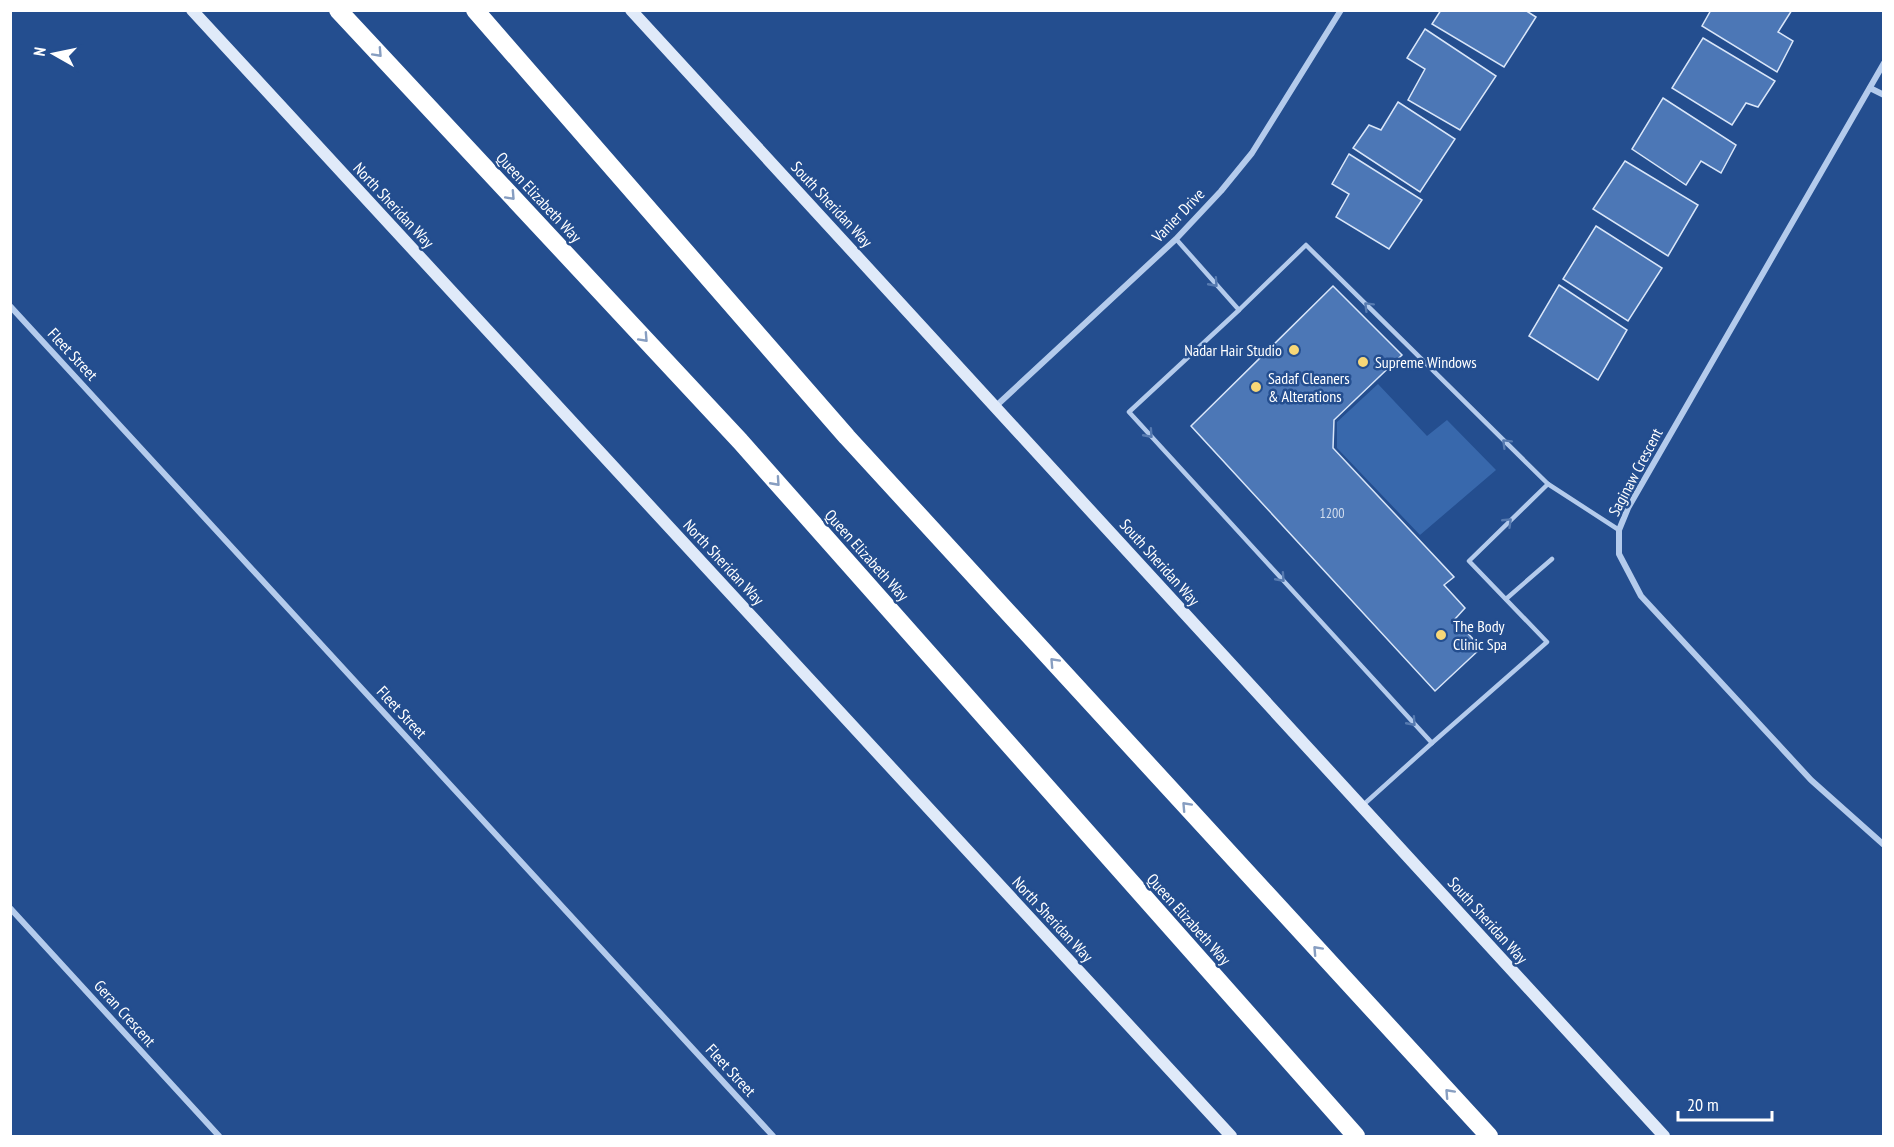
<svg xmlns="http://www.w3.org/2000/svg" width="1894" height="1147" font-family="'PT Sans Narrow',sans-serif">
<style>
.green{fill:#3868ac}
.building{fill:#4c77b6;stroke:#d9e6f9;stroke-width:1.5}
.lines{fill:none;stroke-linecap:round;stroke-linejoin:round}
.lane{stroke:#b4cbec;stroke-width:4.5}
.street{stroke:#b4cbec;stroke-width:6}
.secondary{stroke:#e0eaf9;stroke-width:12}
.highway{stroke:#fff;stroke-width:18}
.oneway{stroke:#879ec1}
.oneway2{stroke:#567ab0}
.poi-dot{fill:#f7d777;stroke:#244e8f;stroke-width:2}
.labels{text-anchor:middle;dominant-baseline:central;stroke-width:5;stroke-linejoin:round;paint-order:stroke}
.number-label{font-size:14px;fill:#d2dded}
.street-label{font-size:16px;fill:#fff;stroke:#244e8f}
.poi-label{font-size:16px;fill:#fff;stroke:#244e8f;text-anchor:start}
</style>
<rect width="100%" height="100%" fill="#244e8f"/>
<path class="green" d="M1378 384 1427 436 1447 420 1496 470 1420 535 1337 448V422Z"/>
<g class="building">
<path d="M1441 10H1525L1536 17 1504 67 1432 24Z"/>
<path d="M1711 10H1792L1778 32 1793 41 1777 72 1702 26Z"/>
<path d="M1425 29 1496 76 1460 130 1408 100 1425 69 1407 58Z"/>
<path d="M1703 38 1775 81 1758 107 1746 103 1732 125 1672 88Z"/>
<path d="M1663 98 1736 145 1721 173 1701 161 1686 185 1632 149Z"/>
<path d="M1398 102 1455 139 1420 192 1353 148 1369 125 1381 130Z"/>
<path d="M1349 154 1422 200 1389 249 1336 217 1349 194 1332 184Z"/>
<path d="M1625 161 1698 205 1668 256 1593 209Z"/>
<path d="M1596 226 1662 268 1628 321 1563 279Z"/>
<path d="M1559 285 1627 330 1598 380 1529 336Z"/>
<path d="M1333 286 1402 355 1334 420 1333 448 1454 577 1444 585 1465 608 1455 619 1481 648 1435 691 1191 426Z"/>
</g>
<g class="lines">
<g class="lane">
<path d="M1176 239 1239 310 1129 412 1432 743 1547 642 1469 561 1548 484"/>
<path d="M1239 310 1306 245 1548 484 1619 530"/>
<path d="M1506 599 1552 559"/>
<path d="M1362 806 1432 743"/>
</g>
<g class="street">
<path d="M1884 63 1628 508 1619 530V554L1641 596 1811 780 1884 845"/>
<path d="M1870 88 1884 95"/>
<path d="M10 306 773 1136"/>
<path d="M996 406 1176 239 1221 191 1252 153 1341 10"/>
<path d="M10 908 219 1136"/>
</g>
<g class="secondary">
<path d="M192 10 1231 1136"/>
<path d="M631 10 1664 1136"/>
</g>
<g class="highway">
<path d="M338 10 740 441 1356 1136"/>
<path d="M475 10 847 437 1489 1136"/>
</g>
</g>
<defs><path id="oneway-chevron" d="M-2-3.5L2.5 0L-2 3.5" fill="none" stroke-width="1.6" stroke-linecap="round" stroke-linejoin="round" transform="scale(1.5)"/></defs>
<g class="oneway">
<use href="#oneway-chevron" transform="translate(378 53) rotate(47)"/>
<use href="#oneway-chevron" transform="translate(511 196) rotate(47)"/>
<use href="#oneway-chevron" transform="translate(644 338) rotate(47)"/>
<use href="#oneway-chevron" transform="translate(776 482) rotate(48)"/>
<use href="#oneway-chevron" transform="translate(1054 662) rotate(-133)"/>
<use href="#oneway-chevron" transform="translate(1186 806) rotate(-133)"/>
<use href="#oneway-chevron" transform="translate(1317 950) rotate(-133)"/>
<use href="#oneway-chevron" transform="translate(1449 1093) rotate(-133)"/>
</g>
<g class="oneway2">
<use href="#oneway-chevron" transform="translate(1214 283) rotate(48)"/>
<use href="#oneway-chevron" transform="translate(1368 306) rotate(-135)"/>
<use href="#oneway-chevron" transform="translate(1149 434) rotate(48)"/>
<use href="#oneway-chevron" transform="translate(1506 443) rotate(-135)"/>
<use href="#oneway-chevron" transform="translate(1508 522) rotate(-44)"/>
<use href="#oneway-chevron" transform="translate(1281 578) rotate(48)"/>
<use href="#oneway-chevron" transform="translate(1412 722) rotate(48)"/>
</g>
<g class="poi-dot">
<circle cx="1294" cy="350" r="6"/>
<circle cx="1363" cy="362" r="6"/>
<circle cx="1256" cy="387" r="6"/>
<circle cx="1441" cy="635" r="6"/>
</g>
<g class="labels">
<g class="number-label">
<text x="1332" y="513">1200</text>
</g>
<g class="street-label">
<text transform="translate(539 197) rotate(47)">Queen Elizabeth Way</text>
<text transform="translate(832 204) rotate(47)">South Sheridan Way</text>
<text transform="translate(394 205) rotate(47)">North Sheridan Way</text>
<text transform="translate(1178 215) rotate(-46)">Vanier Drive</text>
<text transform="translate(73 354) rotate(47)">Fleet Street</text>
<text transform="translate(1635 472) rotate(-62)">Saginaw Crescent</text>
<text transform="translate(867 555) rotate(48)">Queen Elizabeth Way</text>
<text transform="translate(724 562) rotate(47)">North Sheridan Way</text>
<text transform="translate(1160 562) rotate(48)">South Sheridan Way</text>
<text transform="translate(402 712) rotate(47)">Fleet Street</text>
<text transform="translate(1053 919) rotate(47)">North Sheridan Way</text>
<text transform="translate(1189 919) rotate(48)">Queen Elizabeth Way</text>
<text transform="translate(1488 920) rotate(48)">South Sheridan Way</text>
<text transform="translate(125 1013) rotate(48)">Geran Crescent</text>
<text transform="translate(731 1070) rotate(47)">Fleet Street</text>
</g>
<g class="poi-label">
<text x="1282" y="350" text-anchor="end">Nadar Hair Studio</text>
<text x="1375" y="362">Supreme Windows</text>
<text x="1268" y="378">Sadaf Cleaners<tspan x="1268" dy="18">&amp; Alterations</tspan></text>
<text x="1453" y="626">The Body<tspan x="1453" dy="18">Clinic Spa</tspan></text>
</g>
</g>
<rect width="1894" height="1147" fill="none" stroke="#ffffff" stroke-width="24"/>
<g transform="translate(54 54) rotate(279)" stroke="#244e8f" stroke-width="4.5" paint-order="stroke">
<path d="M0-4.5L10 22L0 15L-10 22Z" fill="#ffffff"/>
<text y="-9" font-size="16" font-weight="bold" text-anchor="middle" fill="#ffffff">N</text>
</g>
<path d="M1678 1111v9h94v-9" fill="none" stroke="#ffffff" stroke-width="3"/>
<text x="1687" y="1111" font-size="18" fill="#ffffff" stroke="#244e8f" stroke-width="4.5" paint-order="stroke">20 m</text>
</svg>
